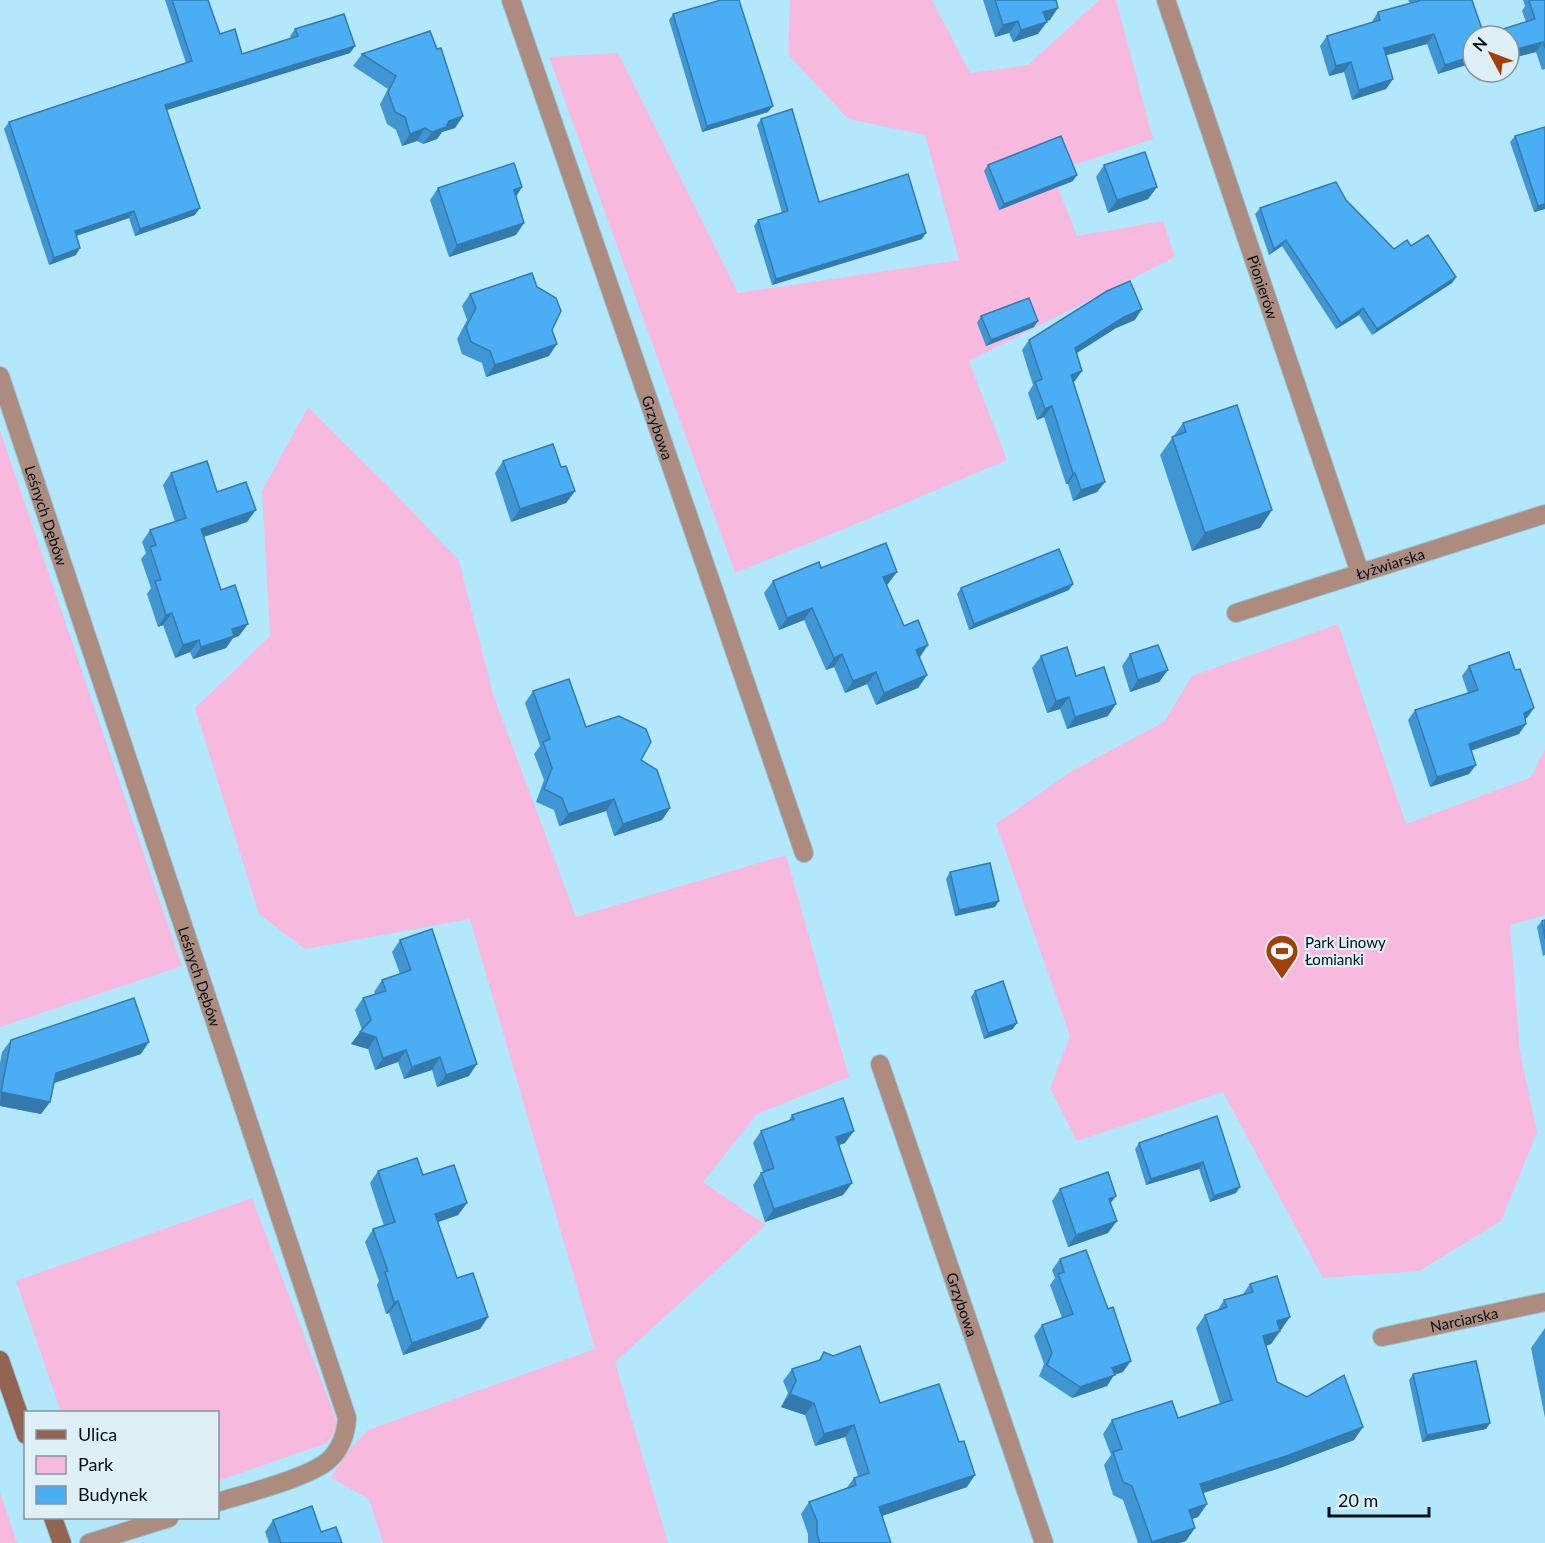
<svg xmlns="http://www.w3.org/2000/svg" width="1545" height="1543" font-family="Lato,sans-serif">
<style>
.green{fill:#f7bade}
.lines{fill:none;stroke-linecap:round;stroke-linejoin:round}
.street-casing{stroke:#96c5d7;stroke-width:20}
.secondary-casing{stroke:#96c5d7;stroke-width:20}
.street{stroke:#ad8c7f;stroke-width:18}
.secondary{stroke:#936451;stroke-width:18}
.wall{fill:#4096d3}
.shaded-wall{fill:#347aac}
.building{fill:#4baef5;stroke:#347aac;stroke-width:1.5}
.labels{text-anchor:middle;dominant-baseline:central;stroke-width:4.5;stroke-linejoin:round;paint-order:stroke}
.street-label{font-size:15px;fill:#000f16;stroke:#deeff5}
.poi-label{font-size:15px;fill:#000f16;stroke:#deeff5;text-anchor:start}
</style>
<rect width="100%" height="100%" fill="#b3e8fc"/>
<g class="green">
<path d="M790 0H932L970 73 1028 65 1099 0H1116L1153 139 1052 172 1077 236 1163 221 1175 257 969 361 1007 460 844 529 735 573 549 57 618 53 738 293 959 260 925 135 848 119 788 54Z"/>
<path d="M308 407 388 486 459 561 493 694 576 917 786 855 849 1077 757 1114 703 1182 766 1225 615 1362 668 1543H383L369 1499 331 1478 345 1454 368 1430 595 1349 470 919 305 949 259 914 195 708 270 636 262 491Z"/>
<path d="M0 430 182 966 0 1027Z"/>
<path d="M1338 624 1406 824 1531 777 1545 749V915L1510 925 1520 1052 1537 1132 1501 1221 1419 1271 1323 1278 1223 1092 1077 1141 1050 1088 1070 1036 996 824 1072 771 1164 722 1192 676Z"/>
<path d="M252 1198 339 1427 327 1443 218 1481V1412H61L16 1281Z"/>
<path d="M0 1492 17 1543H0Z"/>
</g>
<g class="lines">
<g class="street-casing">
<g id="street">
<path id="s1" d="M511 0 804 853"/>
<path id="s2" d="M1166 0 1360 573"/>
<path id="s3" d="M0 376 347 1418C346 1434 341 1448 330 1459 312 1477 244 1494 218 1502"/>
<path id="s4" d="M1236 613 1545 514"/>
<path id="s5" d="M880 1064 1044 1543"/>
<path id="s6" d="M1382 1337 1545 1302"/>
<path d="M89 1543 169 1518"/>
</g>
</g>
<g class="secondary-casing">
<g id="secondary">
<path d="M0 1360 26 1435"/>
<path d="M53 1518 62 1543"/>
</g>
</g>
<use href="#street" class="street"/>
<use href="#secondary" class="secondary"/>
</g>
<g class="wall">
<path d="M165 0H208L220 34 242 54 291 38 290 36 295 29 355 46 350 53 167 110 195 215 135 236 129 218 76 236V255L49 265 4 129 9 122 186 63Z"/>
<path d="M983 0H1056L1050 20 1046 21 1038 34 1013 42 1009 33 995 37Z"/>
<path d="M1408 0H1472L1484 35 1526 22 1522 11 1525 6 1523 0H1545V69L1542 70 1536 52 1509 59V36L1438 74 1427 44 1386 55 1393 79 1386 89 1352 100 1344 72 1329 76 1320 46 1327 36 1371 23 1378 12 1410 3Z"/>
<path d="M673 14 768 112 702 132 669 20Z"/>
<path d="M437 49 463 116 455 128 442 132 437 139 423 144 417 141 402 146 396 130 387 124 380 104 388 89 353 66 362 54Z"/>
<path d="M761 119 819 202 922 239 772 285 754 226 758 220 782 213 757 125Z"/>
<path d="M1515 136 1545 209 1534 212 1510 142Z"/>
<path d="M988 165 1073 181 999 210 984 171Z"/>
<path d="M1104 165 1157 187 1148 199 1108 213 1096 177Z"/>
<path d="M522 187 516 196V235L449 257 430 200 438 188Z"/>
<path d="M1346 200 1394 249 1456 277 1452 283 1372 335 1359 315 1336 329 1282 246 1269 255 1255 214 1260 208Z"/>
<path d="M470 294 552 330 549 356 486 377 482 363 462 354 457 339 467 320 462 306Z"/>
<path d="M981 316 1034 327 986 346 977 323Z"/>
<path d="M1135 320 1116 328 1077 353 1075 381 1073 382 1105 482 1097 492 1073 501 1068 484H1066L1044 417 1037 420 1028 393 1033 385 1022 350 1029 340Z"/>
<path d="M1183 423 1272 510 1260 528 1192 551 1160 455Z"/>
<path d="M503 461 561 467 575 491 566 503 511 522 495 473Z"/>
<path d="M171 473 217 492 247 522 203 537 221 590 239 636 233 638 226 648 193 659 190 652 175 658 163 625 158 627 147 594 151 588 141 559 146 553 142 542 150 530 175 522 163 485Z"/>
<path d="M821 568 888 584 887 585 904 626 920 657 927 675 918 688 876 705 867 684 845 693 834 667 826 670 804 620 779 630 764 593 773 581Z"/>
<path d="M961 588 1069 590 969 630 957 594Z"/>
<path d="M1130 654 1168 670 1159 682 1130 692 1122 666Z"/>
<path d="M1041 656 1076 676 1108 716 1067 729 1060 709 1047 713 1032 668Z"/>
<path d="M1469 666 1527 718 1525 719 1519 734 1471 750 1476 765 1469 774 1430 787 1408 720 1415 710 1468 693 1462 676Z"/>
<path d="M533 691 586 727 641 760 670 808 662 820 614 836 606 811 559 826 554 810 536 802 544 780 534 754 540 746 525 703Z"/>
<path d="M950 872 995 907 955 916 946 879Z"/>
<path d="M1545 920V955L1543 956 1537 927 1542 921Z"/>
<path d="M400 940 469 1076 437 1087 432 1070 404 1079 398 1062 375 1070 368 1049 351 1044 362 1030 355 1010 363 998 375 994 374 992 382 980 400 974 392 952Z"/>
<path d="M975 991 1013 1029 984 1039 971 997Z"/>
<path d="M11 1040 141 1054 54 1083 50 1102 41 1114 0 1106V1063L2 1052Z"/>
<path d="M792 1115 845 1143 839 1145 852 1183 843 1195 765 1222 753 1185 761 1173 763 1172 753 1143 761 1131 788 1122Z"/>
<path d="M1217 1116 1236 1193 1210 1202 1199 1169 1146 1185 1135 1149 1139 1143Z"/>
<path d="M378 1171 423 1175 467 1203 458 1215 438 1222 457 1278 488 1317 480 1329 403 1355 389 1313 386 1314 377 1285 379 1281 365 1242 373 1229 384 1226 370 1183Z"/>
<path d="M1060 1189 1111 1203 1108 1233 1068 1247 1052 1201Z"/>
<path d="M1060 1259 1123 1372 1114 1375 1107 1386 1072 1398 1039 1376 1044 1364 1034 1336 1042 1325 1062 1318 1050 1285 1055 1278 1052 1270Z"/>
<path d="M1250 1284 1281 1330 1271 1344 1266 1346 1277 1382 1363 1427 1354 1440 1280 1468 1203 1493 1207 1504 1198 1517 1192 1519 1186 1541 1180 1543H1138L1123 1500 1113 1495 1104 1465 1111 1455 1103 1434 1112 1420 1178 1418 1220 1404 1196 1328 1205 1315 1217 1311 1224 1300 1243 1294Z"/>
<path d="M1545 1328V1418L1531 1348Z"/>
<path d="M824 1352 880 1403 967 1487 882 1516 891 1543H808V1534L801 1514 809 1502 846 1489 854 1478 858 1476 845 1437 815 1446 805 1415 781 1407 788 1393 783 1381 792 1369 819 1360Z"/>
<path d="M1413 1374 1490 1423 1486 1429 1422 1442 1409 1380Z"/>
<path d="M273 1520 342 1543H269L265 1532Z"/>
</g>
<g class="shaded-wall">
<path d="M1058 8 1050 20 1035 25 1043 12Z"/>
<path d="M1018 21 1009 33 995 37 1003 25Z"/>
<path d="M1047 22 1038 34 1013 42 1021 30Z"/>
<path d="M1434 34 1427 44 1377 58 1384 48Z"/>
<path d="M1543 42 1536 52 1509 59V51Z"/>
<path d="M355 46 350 53 160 112 165 105Z"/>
<path d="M1473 56V63L1438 74 1445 65Z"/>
<path d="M1351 62 1344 72 1329 76 1336 66Z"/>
<path d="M1393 79 1386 89 1352 100 1359 90Z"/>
<path d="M773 106 768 112 702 132 707 126Z"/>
<path d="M463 116 455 128 442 132 437 139 423 144 432 132 449 121Z"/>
<path d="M425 128 417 141 402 146 410 134Z"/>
<path d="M1077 175 1073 181 999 210 1004 204Z"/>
<path d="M522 187 514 200V190Z"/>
<path d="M1157 187 1148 199 1108 213 1117 200Z"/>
<path d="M1545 204V209L1534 212 1538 206Z"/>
<path d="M200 208 195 215 135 236 140 229Z"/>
<path d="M134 211 129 218 70 238 75 231Z"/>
<path d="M524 223 516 235 449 257 457 245Z"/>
<path d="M926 233 922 239 772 285 776 279Z"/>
<path d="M1286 240 1282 246 1269 255 1274 249Z"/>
<path d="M80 248 76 255 49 265 54 258Z"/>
<path d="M1456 277 1452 283 1372 335 1377 329Z"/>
<path d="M1363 308 1359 315 1336 329 1341 323Z"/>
<path d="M1142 309 1135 320 1116 328 1067 359 1075 348 1124 317Z"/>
<path d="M1038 321 1034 327 986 346 991 340Z"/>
<path d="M557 344 549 356 486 377 495 365Z"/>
<path d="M1082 371 1075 381 1063 386 1071 375Z"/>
<path d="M1052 406 1044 417 1037 420 1045 409Z"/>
<path d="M1073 473H1075L1068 484H1066Z"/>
<path d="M1105 482 1097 492 1073 501 1081 490Z"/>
<path d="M575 491 566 503 511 522 520 509Z"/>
<path d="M256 510 247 522 192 541 201 529Z"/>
<path d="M1272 510 1260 528 1192 551 1205 533Z"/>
<path d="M897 572 888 584 875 589 883 577Z"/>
<path d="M1073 584 1069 590 969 630 974 624Z"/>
<path d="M812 608 804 620 779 630 787 618Z"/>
<path d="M172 613 163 625 158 627 166 615Z"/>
<path d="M248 624 239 636 233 638 226 648 193 659 201 647 232 629Z"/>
<path d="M199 640 190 652 175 658 183 645Z"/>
<path d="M928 645 920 657 908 662 916 650Z"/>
<path d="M842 654 834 667 826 670 834 658Z"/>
<path d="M1168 670 1159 682 1130 692 1138 680Z"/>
<path d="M876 672 867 684 845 693 853 681Z"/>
<path d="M927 675 918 688 876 705 884 693Z"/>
<path d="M1069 697 1060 709 1047 713 1056 701Z"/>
<path d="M1116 704 1108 716 1067 729 1075 717Z"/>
<path d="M1534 708 1527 718 1517 722 1524 713Z"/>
<path d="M1526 724 1519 734 1462 754 1469 744Z"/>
<path d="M1476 765 1469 774 1430 787 1437 777Z"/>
<path d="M614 799 606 811 559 826 568 814Z"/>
<path d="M670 808 662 820 614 836 623 824Z"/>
<path d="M999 901 995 907 955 916 959 910Z"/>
<path d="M1017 1023 1013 1029 984 1039 988 1033Z"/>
<path d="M360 1032 376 1037 368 1049 351 1044Z"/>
<path d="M149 1042 141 1054 48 1085 56 1073Z"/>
<path d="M406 1050 398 1062 375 1070 383 1058Z"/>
<path d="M440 1057 432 1070 404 1079 412 1067Z"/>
<path d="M477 1064 469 1076 437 1087 446 1075Z"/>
<path d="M1 1092 50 1102 41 1114 0 1106Z"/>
<path d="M854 1131 845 1143 828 1149 836 1137Z"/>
<path d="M1203 1162 1199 1169 1146 1185 1151 1179Z"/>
<path d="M852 1183 843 1195 765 1222 774 1209Z"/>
<path d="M1240 1187 1236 1193 1210 1202 1214 1196Z"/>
<path d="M1116 1196 1107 1208 1109 1199Z"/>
<path d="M467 1203 458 1215 427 1226 435 1214Z"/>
<path d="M1117 1221 1108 1233 1068 1247 1076 1235Z"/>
<path d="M398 1301 389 1313 386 1314 394 1302Z"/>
<path d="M488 1317 480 1329 403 1355 412 1343Z"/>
<path d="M1290 1317 1281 1330 1268 1334 1277 1321Z"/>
<path d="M1280 1331 1271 1344 1254 1349 1263 1336Z"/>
<path d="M1131 1361 1123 1372 1114 1375 1107 1386 1072 1398 1080 1387 1112 1368Z"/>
<path d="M790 1394 814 1403 805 1415 781 1407Z"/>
<path d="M1490 1423 1486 1429 1422 1442 1427 1435Z"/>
<path d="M854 1425 845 1437 815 1446 824 1434Z"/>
<path d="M1363 1427 1354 1440 1280 1468 1191 1497 1200 1484Z"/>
<path d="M975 1475 967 1487 870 1520 879 1507Z"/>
<path d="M1207 1504 1198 1517 1180 1523 1189 1510Z"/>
<path d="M1195 1528 1186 1541 1180 1543H1151Z"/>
</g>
<g class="building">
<path d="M172 0H208L220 34 235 29 242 54 298 36 295 29 344 14 355 46 165 105 200 208 140 229 134 211 75 231 80 248 54 258 9 122 192 61Z"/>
<path d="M721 0H739L773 106 707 126 673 14Z"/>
<path d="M995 0H1056L1058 8 1043 12 1047 22 1021 30 1018 21 1003 25Z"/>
<path d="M1419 0H1472L1484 35 1535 19 1529 1 1531 0H1545V48L1543 42 1509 51V36H1473V56L1445 65 1434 34 1384 48 1393 79 1359 90 1351 62 1336 66 1327 36 1380 20 1378 12 1419 1Z"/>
<path d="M430 31 437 49 441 48 463 116 449 121 446 127 432 132 425 128 410 134 405 117 395 112 388 92 396 76 362 54Z"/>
<path d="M792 109 819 202 908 174 926 233 776 279 758 220 788 211 761 119Z"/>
<path d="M1545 127V204L1538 206 1515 136Z"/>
<path d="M1061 136 1077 175 1004 204 988 165Z"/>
<path d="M1145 152 1157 187 1117 200 1104 165Z"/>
<path d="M514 163 522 187 514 190 524 223 457 245 438 188Z"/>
<path d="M1336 182 1346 200 1394 249 1407 240 1411 246 1428 235 1456 277 1377 329 1363 308 1341 323 1286 240 1274 249 1260 208Z"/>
<path d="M532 273 537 287 556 298 561 311 552 330 557 344 495 365 490 351 471 342 466 327 476 308 470 294Z"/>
<path d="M1130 281 1142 309 1124 317 1075 348 1082 371 1071 375 1105 482 1081 490 1075 473H1073L1052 406 1045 409 1035 382 1042 379 1029 340 1107 291Z"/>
<path d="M1029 298 1038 321 991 340 981 316Z"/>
<path d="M1237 405 1272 510 1205 533 1172 437 1186 432 1183 423Z"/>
<path d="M553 444 561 467 566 466 575 491 520 509 503 461Z"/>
<path d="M207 461 217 492 246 482 256 510 201 529 221 590 235 585 248 624 232 629 234 636 201 647 199 640 183 645 172 613 166 615 155 581 161 580 150 547 156 545 150 530 186 518 171 473Z"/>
<path d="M886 543 897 572 883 577 904 626 918 620 928 645 916 650 927 675 884 693 876 672 853 681 842 654 834 658 812 608 787 618 773 581 819 562 821 568Z"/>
<path d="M1059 549 1073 584 974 624 961 588Z"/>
<path d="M1158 645 1168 670 1138 680 1130 654Z"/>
<path d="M1067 647 1076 676 1104 667 1116 704 1075 717 1069 697 1056 701 1041 656Z"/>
<path d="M1509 652 1515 670 1520 669 1534 708 1524 713 1526 724 1469 744 1476 765 1437 777 1415 710 1478 690 1469 666Z"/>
<path d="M569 679 586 727 619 716 646 729 651 742 641 760 657 770 670 808 623 824 614 799 568 814 562 798 544 789 552 768 543 742 550 739 533 691Z"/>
<path d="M990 863 999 901 959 910 950 872Z"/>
<path d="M1545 920V939L1542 921Z"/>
<path d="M432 929 477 1064 446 1075 440 1057 412 1067 406 1050 383 1058 376 1037 360 1032 371 1020 363 998 386 991 382 980 411 970 400 940Z"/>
<path d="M1003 981 1017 1023 988 1033 975 991Z"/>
<path d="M134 998 149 1042 56 1073 50 1102 1 1092 11 1040Z"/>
<path d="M843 1098 854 1131 836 1137 852 1183 774 1209 761 1173 774 1168 761 1131 794 1119 792 1115Z"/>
<path d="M1217 1116 1240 1187 1214 1196 1203 1162 1151 1179 1139 1143Z"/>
<path d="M417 1158 423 1175 454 1165 467 1203 435 1214 457 1278 473 1273 488 1317 412 1343 398 1301 394 1302 385 1272 388 1271 373 1229 395 1222 378 1171Z"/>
<path d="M1108 1172 1116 1196 1109 1199 1117 1221 1076 1235 1060 1189Z"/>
<path d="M1086 1250 1108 1309 1113 1307 1131 1361 1112 1368 1115 1375 1080 1387 1047 1365 1052 1353 1042 1325 1073 1314 1058 1274 1064 1272 1060 1259Z"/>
<path d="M1277 1276 1290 1317 1277 1321 1280 1331 1263 1336 1277 1382 1307 1397 1344 1375 1363 1427 1289 1455 1200 1484 1207 1504 1189 1510 1195 1528 1152 1542 1132 1486 1123 1482 1113 1452 1122 1449 1112 1420 1172 1401 1178 1418 1232 1400 1205 1315 1227 1307 1224 1300 1253 1292 1250 1284Z"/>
<path d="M860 1346 880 1403 939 1384 959 1442 964 1441 975 1475 879 1507 891 1543H820L817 1534V1521L809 1502 856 1485 854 1478 869 1473 854 1425 824 1434 814 1403 790 1394 796 1381 792 1369 820 1360 824 1352 833 1356Z"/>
<path d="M1476 1361 1490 1423 1427 1435 1413 1374Z"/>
<path d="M312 1506 321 1532 336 1527 342 1543H281L273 1520Z"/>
</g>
<defs>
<g id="stadium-pin" transform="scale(1.725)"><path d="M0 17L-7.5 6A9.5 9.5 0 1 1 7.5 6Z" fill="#a34008" stroke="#deeff5"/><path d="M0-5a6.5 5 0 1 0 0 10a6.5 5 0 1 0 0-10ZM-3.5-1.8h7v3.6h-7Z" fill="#fff"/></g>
</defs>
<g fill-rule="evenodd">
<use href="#stadium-pin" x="1282" y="951"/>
</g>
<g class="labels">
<g class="street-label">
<text stroke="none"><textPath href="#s2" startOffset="303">Pionierów</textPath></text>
<text stroke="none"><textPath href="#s1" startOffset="452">Grzybowa</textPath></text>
<text stroke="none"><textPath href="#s3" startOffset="147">Leśnych Dębów</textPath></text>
<text stroke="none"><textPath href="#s4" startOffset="162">Łyżwiarska</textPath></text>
<text stroke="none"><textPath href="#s3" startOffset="633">Leśnych Dębów</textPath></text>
<text stroke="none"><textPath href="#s5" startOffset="254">Grzybowa</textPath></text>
<text stroke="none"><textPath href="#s6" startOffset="84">Narciarska</textPath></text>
</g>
<g class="poi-label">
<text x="1305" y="942">Park Linowy<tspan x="1305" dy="17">Łomianki</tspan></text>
</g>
</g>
<rect x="24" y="1411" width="195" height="108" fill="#deeff5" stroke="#85959c" stroke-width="1.5"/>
<rect x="36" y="1430" width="30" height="9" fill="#936451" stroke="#85959c" stroke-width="1.5"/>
<text x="78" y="1441" font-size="18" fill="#000f16">Ulica</text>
<rect x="36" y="1456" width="30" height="18" fill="#f7bade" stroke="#85959c" stroke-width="1.5"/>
<text x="78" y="1471" font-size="18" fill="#000f16">Park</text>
<rect x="36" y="1486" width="30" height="18" fill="#4baef5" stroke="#85959c" stroke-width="1.5"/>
<text x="78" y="1501" font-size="18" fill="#000f16">Budynek</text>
<g transform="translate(1491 54) rotate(311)"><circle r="28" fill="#deeff5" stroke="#85959c" stroke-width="1.5"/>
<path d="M0-4.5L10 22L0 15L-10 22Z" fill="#a34008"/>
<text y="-9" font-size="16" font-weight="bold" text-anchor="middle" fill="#000f16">N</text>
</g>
<path d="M1329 1507v9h100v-9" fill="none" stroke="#000f16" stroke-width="3"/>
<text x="1338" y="1507" font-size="18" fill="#000f16" stroke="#deeff5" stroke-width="4.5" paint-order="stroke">20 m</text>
</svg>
